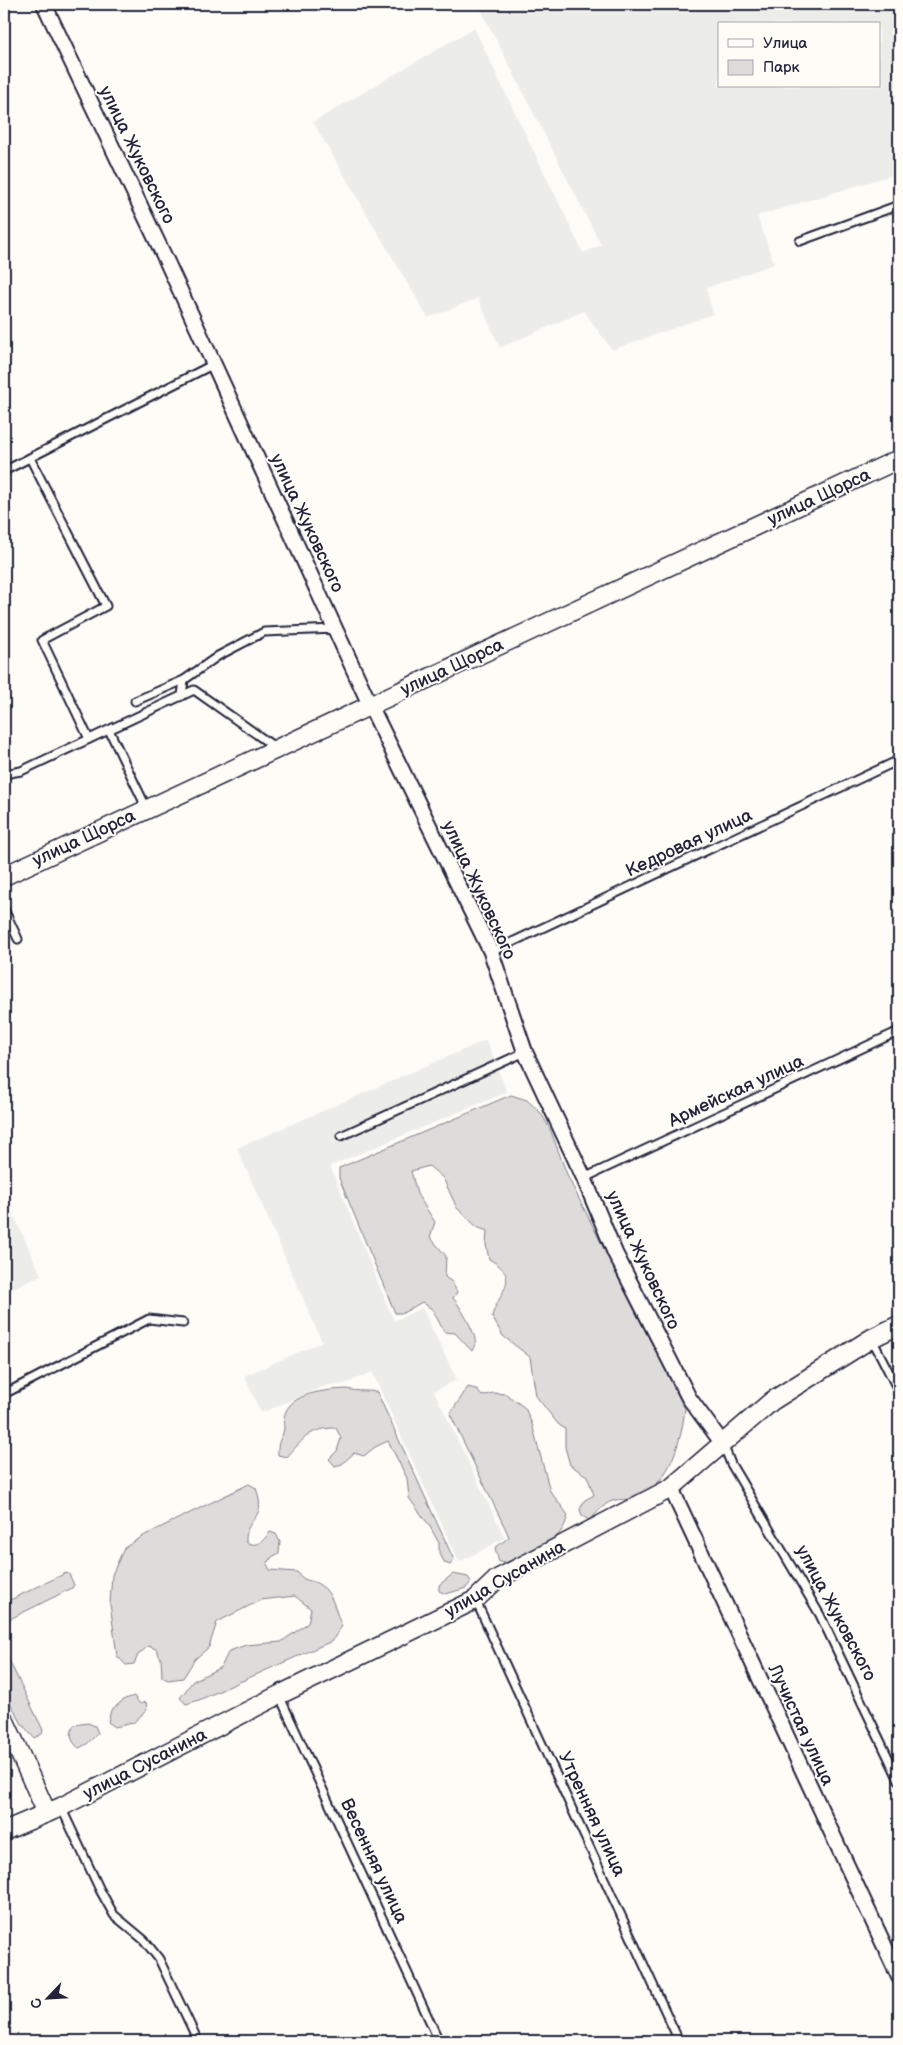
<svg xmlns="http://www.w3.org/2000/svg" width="903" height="2045" font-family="'Balsamiq Sans',sans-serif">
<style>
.built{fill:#ecece9;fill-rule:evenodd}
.green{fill:#dddcdb;stroke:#807f8b}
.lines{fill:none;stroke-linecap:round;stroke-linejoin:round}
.service-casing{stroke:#22223b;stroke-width:11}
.minor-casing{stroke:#22223b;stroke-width:18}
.tertiary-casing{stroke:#22223b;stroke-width:21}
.service{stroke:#fdfcf7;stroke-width:7}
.minor{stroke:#fdfcf7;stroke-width:14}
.tertiary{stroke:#fdfcf7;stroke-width:18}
.labels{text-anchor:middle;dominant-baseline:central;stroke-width:4;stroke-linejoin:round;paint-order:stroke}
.street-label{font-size:18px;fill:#22223b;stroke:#fdfcf7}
</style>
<rect width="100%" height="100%" fill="#fdfcf7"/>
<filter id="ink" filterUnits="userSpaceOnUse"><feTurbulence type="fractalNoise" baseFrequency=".02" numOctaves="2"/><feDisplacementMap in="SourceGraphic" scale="10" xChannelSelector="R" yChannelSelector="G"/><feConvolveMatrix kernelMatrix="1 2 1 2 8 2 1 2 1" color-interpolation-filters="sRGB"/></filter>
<g filter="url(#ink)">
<g class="built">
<path d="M478 4H899V173L757 216 774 264 706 288 713 314 612 350 584 311 500 348 478 298 428 318 313 122 474 28 583 253 601 245ZM719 24H879V86H719Z"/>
<path d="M486 1040 507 1092 330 1166 394 1321 422 1308 457 1380 434 1391 505 1538 459 1562 372 1372 345 1384 328 1385 261 1413 244 1376 322 1342 237 1148Z"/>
<path d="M4 1194 41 1275 4 1292Z"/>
</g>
<g class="green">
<path d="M511 1095 527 1100 541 1113 550 1129 568 1177 685 1409C681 1441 671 1481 639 1497 630 1501 620 1498 612 1501 603 1504 597 1514 589 1520L582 1516 580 1509 585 1500 594 1495 587 1476 570 1465 565 1447V1429L558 1424 536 1396 530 1357 503 1336 492 1317C497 1293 524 1278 489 1259L486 1245 487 1231 477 1227 457 1208 443 1178 429 1166 411 1171 417 1194 435 1222 430 1237 446 1256 445 1277 452 1282 457 1292 453 1298C459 1304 475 1332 475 1340 476 1344 474 1347 472 1351L455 1333 444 1332 433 1310 422 1302 403 1313H395L339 1178V1168Z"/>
<path d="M468 1387 476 1389 482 1396 493 1393 506 1394 525 1408 532 1424 550 1491 568 1515C562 1545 530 1552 505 1563L499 1562 495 1548 509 1537 507 1532 450 1414Z"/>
<path d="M347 1389C358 1392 366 1390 377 1392L454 1560 450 1565 445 1563 439 1553V1543L429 1525 409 1498 407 1478 388 1441 375 1447 364 1456 354 1453 342 1464 335 1466 329 1459 337 1451 341 1438 336 1428C310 1428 304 1438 287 1457L278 1455C277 1439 282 1440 284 1429 284 1425 283 1421 284 1417 289 1392 327 1390 347 1389Z"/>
<path d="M249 1484 256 1488C268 1523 245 1514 246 1542 257 1548 263 1541 270 1532L276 1534 280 1542 279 1553 272 1557 267 1564 270 1570 297 1572C306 1584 310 1578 320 1585 334 1593 335 1613 342 1626L332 1641 199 1700 186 1704 180 1698 193 1681 221 1667 229 1651 246 1645 281 1642 308 1623 311 1609 295 1596 261 1600 217 1622 209 1647 195 1659 183 1678 168 1680 162 1677 161 1659 156 1649 148 1646 138 1655 134 1664 126 1665 117 1656 110 1603 112 1575 124 1548 145 1535Z"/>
<path d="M66 1573 69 1574 74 1585 72 1588 4 1622V1603Z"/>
<path d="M453 1574 468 1577 471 1582 466 1588 446 1594 439 1591V1585Z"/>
<path d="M4 1650 43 1730 42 1734 34 1738 22 1724 4 1692Z"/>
<path d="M134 1696 140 1704 146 1702 147 1710 133 1723 115 1727 108 1722 111 1710 125 1699Z"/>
<path d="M88 1723 95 1726 98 1733 87 1744 79 1748C71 1742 69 1734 74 1725Z"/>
</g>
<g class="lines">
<g class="service-casing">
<g id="service">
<path d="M800 241 899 205"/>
<path d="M30 458 106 606 42 640 89 739"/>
<path d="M4 471 212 365"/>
<path d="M182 696 184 680 218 656 264 632 335 629"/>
<path d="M135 701 184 680"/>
<path d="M109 730 147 809"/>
<path d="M4 774 21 771 194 690 276 748"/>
<path d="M4 909 18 939"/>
<path d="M491 952 899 760"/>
<path d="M341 1136 525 1052"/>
<path d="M584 1178 899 1031"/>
<path d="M872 1339 899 1392"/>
<path d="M4 1394 149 1319 183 1323"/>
<path d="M723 1444 731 1464 820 1615 899 1780"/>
<path d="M476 1601 679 2041"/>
<path d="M279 1695 439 2041"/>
<path d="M61 1807 100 1890 114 1915 144 1940 159 1959 198 2041"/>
</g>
</g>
<g class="minor-casing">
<g id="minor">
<path d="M44 4 167 262 370 705 491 952 525 1052 584 1178 615 1253 689 1398 723 1444"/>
<path d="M671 1488 899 1977"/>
</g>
</g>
<g class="tertiary-casing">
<g id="tertiary">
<path d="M4 876 899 459"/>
<path d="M4 1719 47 1813"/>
<path d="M4 1831 61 1807 279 1695 475 1600 497 1579 671 1488 772 1401 872 1338 899 1325"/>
</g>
</g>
<use href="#service" class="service"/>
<use href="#minor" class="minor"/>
<use href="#tertiary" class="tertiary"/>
</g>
</g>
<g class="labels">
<g class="street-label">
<text transform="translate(137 155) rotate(64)">улица Жуковского</text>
<text transform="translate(819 497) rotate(-25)">улица Щорса</text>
<text transform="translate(307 523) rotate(65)">улица Жуковского</text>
<text transform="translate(452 667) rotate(-25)">улица Щорса</text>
<text transform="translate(84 838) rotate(-25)">улица Щорса</text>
<text transform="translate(689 843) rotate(-25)">Кедровая улица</text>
<text transform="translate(479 890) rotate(65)">улица Жуковского</text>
<text transform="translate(736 1091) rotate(-25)">Армейская улица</text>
<text transform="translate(643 1260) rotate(65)">улица Жуковского</text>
<text transform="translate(505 1579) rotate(-30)">улица Сусанина</text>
<text transform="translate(836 1613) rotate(62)">улица Жуковского</text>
<text transform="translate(801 1725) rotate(65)">Лучистая улица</text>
<text transform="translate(145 1764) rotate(-27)">улица Сусанина</text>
<text transform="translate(592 1814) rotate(65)">Утренняя улица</text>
<text transform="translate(374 1861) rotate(65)">Весенняя улица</text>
</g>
</g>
<rect width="903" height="2045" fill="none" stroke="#fdfcf7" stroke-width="20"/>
<rect x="10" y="10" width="883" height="2025" fill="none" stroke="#22223b" stroke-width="2" filter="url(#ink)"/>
<rect x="718" y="22" width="162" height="65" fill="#fdfcf7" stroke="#a5a5ac"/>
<rect x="728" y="39" width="25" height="8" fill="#fdfcf7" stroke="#a5a5ac"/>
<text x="763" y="48" font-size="15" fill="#22223b">Улица</text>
<rect x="728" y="60" width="25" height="15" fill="#dddcdb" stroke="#a5a5ac"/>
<text x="763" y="72" font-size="15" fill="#22223b">Парк</text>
<g transform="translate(48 1998) rotate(245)" stroke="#fdfcf7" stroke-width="4" paint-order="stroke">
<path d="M0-4L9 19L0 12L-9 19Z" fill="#22223b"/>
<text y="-8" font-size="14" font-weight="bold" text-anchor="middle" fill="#22223b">С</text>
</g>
</svg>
